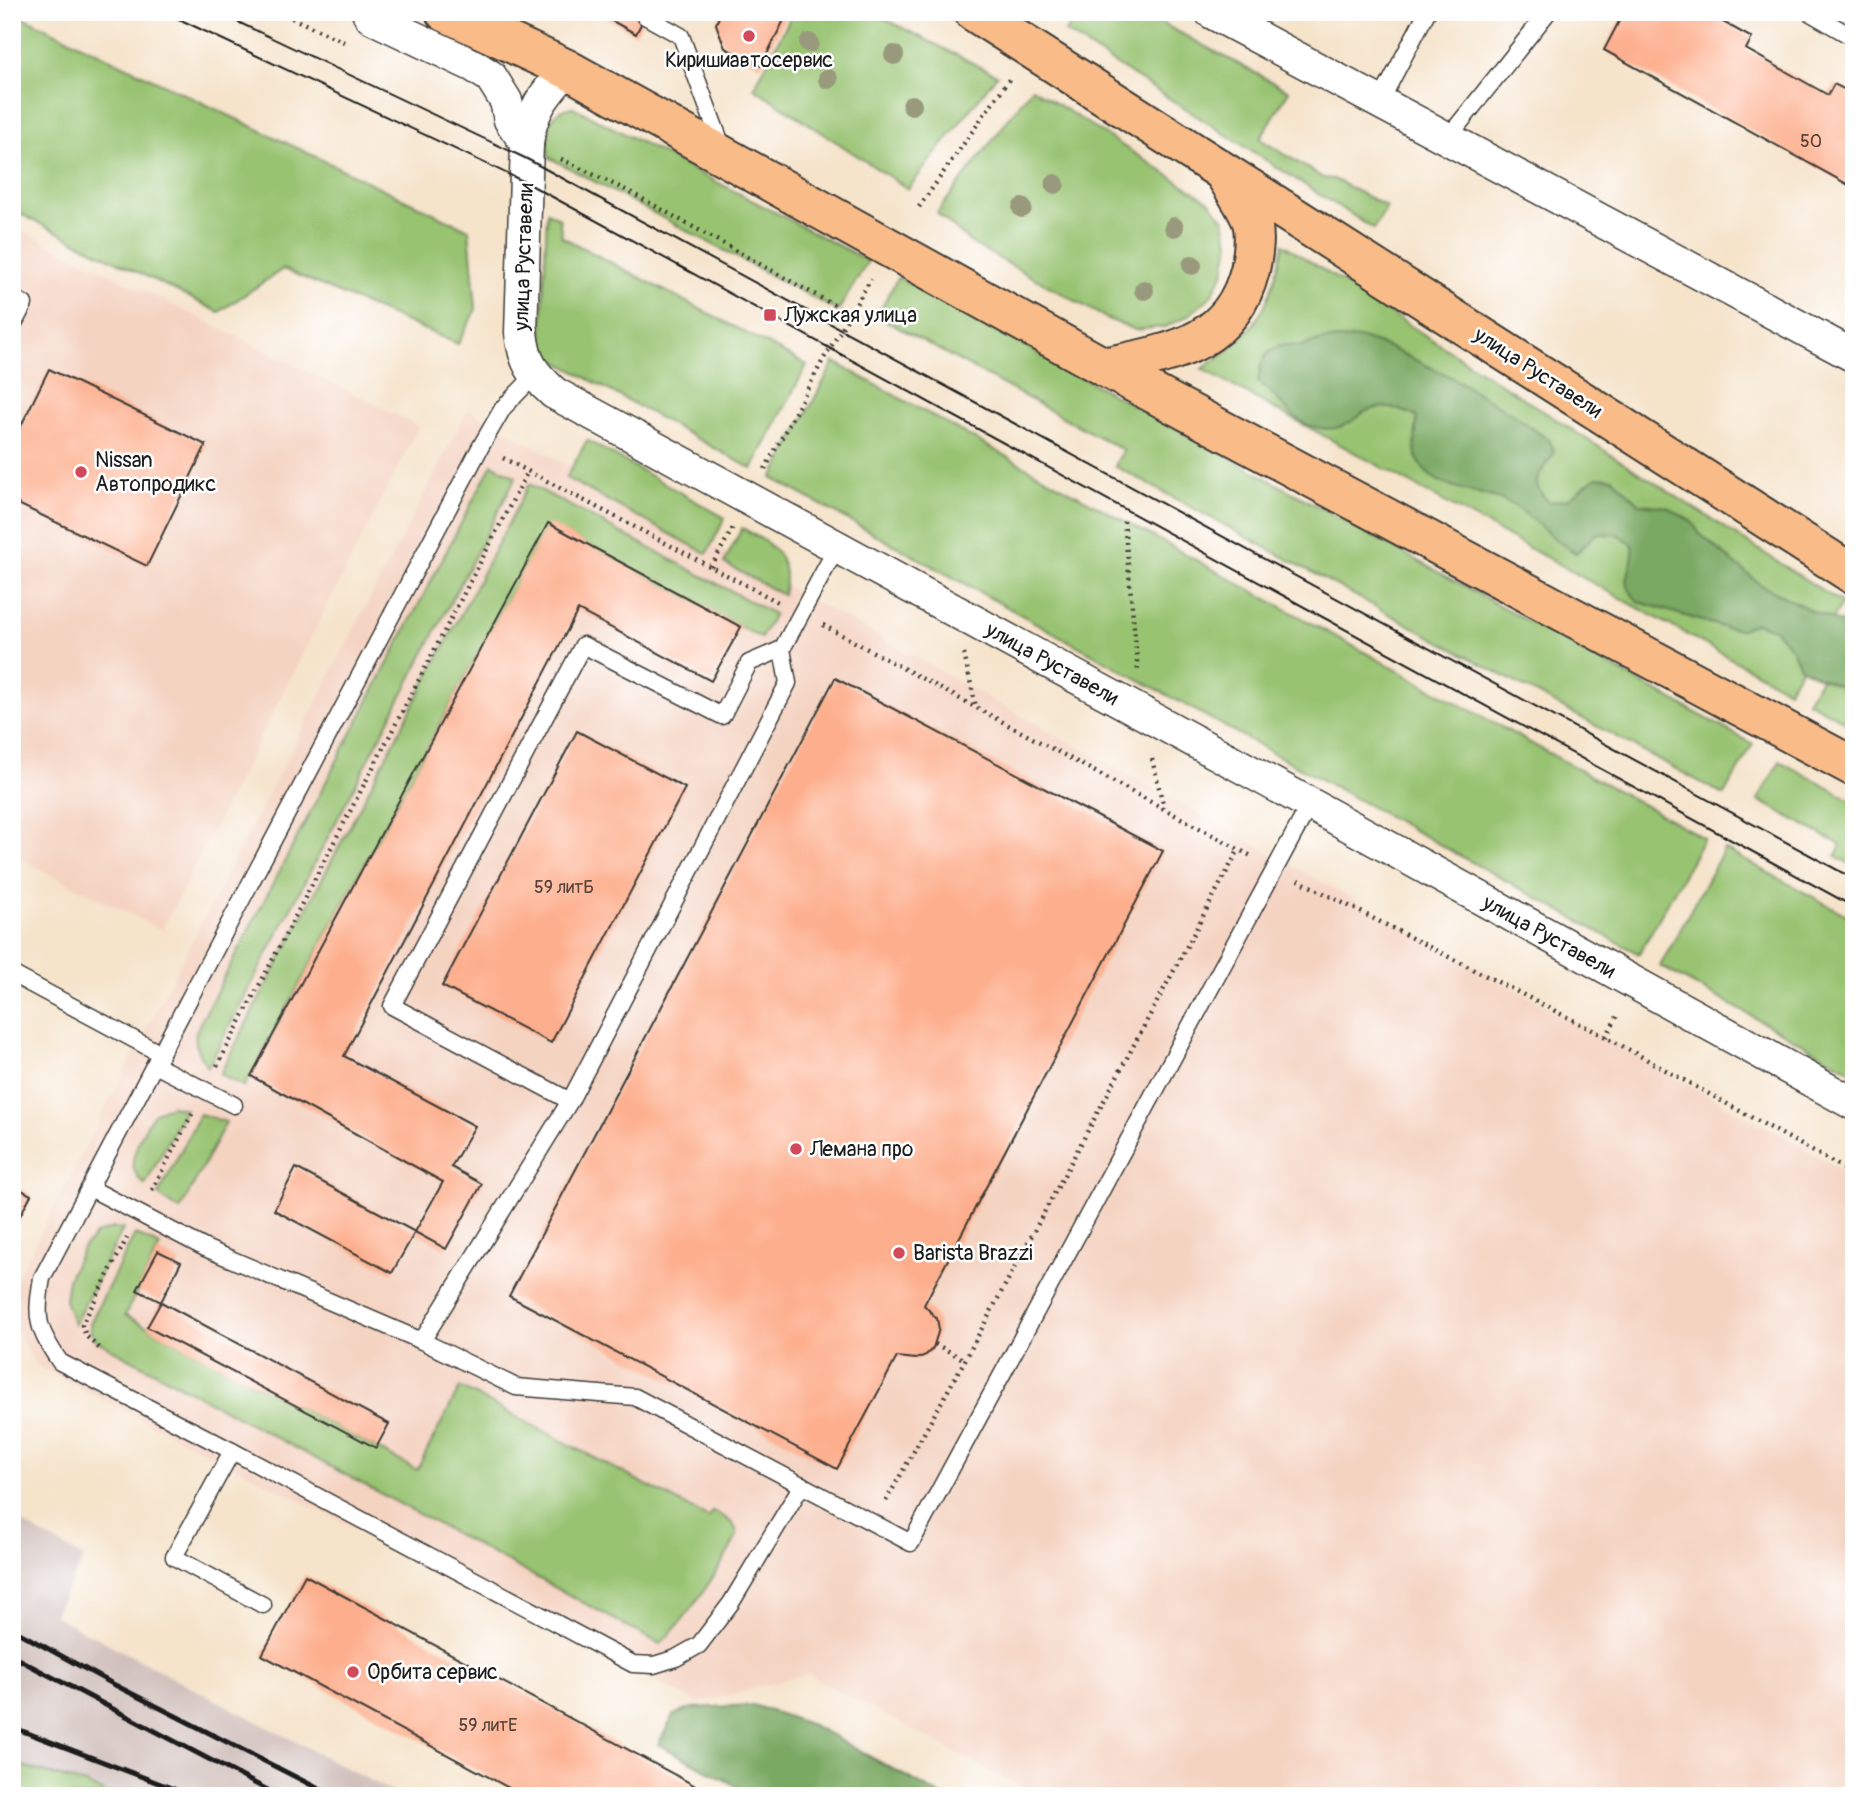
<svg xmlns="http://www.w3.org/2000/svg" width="1866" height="1808" font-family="Pangolin,sans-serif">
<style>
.built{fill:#f4d3c1}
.industrial{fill:#d0c0bc}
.green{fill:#98c371;stroke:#5a7046;stroke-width:2}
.forest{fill:#7aa963;stroke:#4b6240;stroke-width:2}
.building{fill:#fdae8c}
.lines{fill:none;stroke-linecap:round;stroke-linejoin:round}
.lane-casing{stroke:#3d3a36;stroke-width:19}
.street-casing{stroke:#3d3a36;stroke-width:35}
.primary-casing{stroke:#3d3a36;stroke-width:42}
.path{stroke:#3d3a36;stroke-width:4.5;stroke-dasharray:2 5;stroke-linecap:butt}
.lane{stroke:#fff;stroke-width:16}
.street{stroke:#fff;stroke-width:32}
.primary{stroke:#f9bc89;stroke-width:38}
.tram{stroke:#1c1c1c;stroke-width:2}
.rail{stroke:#1c1c1c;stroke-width:5}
.tree{fill:#999a7d}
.poi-dot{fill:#d1495b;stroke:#fff;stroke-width:2.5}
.labels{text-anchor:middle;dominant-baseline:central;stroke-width:5;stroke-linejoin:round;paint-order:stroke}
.number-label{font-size:18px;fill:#544038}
.poi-label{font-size:21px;fill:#1c1c1c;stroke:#fff;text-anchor:start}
.street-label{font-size:21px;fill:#1c1c1c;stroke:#fff}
</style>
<rect width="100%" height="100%" fill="#fff"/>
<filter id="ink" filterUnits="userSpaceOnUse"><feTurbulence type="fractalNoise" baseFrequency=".0143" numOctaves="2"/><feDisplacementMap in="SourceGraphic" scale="14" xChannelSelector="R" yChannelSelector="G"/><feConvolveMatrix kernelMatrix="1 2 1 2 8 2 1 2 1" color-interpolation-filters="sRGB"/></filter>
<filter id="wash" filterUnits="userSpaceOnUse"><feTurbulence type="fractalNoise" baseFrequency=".00686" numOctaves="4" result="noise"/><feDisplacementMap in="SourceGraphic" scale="28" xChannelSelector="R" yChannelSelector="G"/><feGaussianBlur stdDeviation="1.57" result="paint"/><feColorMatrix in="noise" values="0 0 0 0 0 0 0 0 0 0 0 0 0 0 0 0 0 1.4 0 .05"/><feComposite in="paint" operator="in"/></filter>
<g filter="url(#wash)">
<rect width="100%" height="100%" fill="#f5e3ca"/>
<g class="built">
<path d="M12 226 419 426 162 930 12 855Z"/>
<path d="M468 410 1854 1176V1796H1038L807 1674 698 1703 35 1365 12 1322V1288Z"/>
</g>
<path class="industrial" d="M12 1517 84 1558 53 1615 400 1796H111L85 1784 12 1763Z"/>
<g class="green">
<path d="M12 12 469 230 476 309 458 344 283 269 219 312 12 210Z"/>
<path d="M793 12H871L997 75 908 189 754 88Z"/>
<path d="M1081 12H1141L1289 91 1260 139 1323 178 1334 179 1387 207 1374 229 1065 32Z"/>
<path d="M1032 88 1209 201 1224 220 1229 244 1224 272 1211 296 1188 316 1165 327 1135 330 1108 319 971 243 937 213Z"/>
<path d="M573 107 868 261 838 311 548 157C548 134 545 111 573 107Z"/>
<path d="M547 212 559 218 562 237 807 365 752 469 554 360 544 348 542 332Z"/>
<path d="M1283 244 1842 603 1788 690 1202 369C1257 333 1270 308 1283 244Z"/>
<path d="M898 277 1753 744 1724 795 1115 466 1123 450 877 316Z"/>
<path d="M834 362 1704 838 1639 954 772 478Z"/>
<path d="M587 440 725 518 707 554 566 478Z"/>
<path d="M492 464 516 477 208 1067C198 1055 194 1047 196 1031Z"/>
<path d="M529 484 774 614 761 638 548 524 244 1087 220 1074Z"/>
<path d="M742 528C773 545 792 556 783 595L724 563Z"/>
<path d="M1854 626V726L1807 701Z"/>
<path d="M1780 761 1854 802V866L1836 856 1841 845 1758 800Z"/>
<path d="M1724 849 1854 919V1072L1660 966Z"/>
<path d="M172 1106 185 1109 145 1185C139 1179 135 1175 133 1166 131 1155 145 1125 153 1115 158 1109 165 1108 172 1106Z"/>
<path d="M200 1114 226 1122 180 1210 158 1195Z"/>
<path d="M113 1228 123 1229 74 1325 65 1300 68 1279 82 1249 96 1234Z"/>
<path d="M135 1234 160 1246 125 1315 417 1470 460 1387 709 1518 713 1511C725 1518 737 1522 737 1536 721 1568 686 1620 660 1644L97 1341 91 1332 90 1323Z"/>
<path d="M12 1763 85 1784 111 1796H12Z"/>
</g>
<g class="forest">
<path d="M1362 338 1388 347 1453 378 1517 417 1550 441 1554 452C1544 474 1524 479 1549 502L1568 499 1596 477 1613 478 1640 504 1667 507 1692 522 1700 534 1761 585 1812 611 1842 623 1854 643V692L1821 678 1800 667 1792 649 1774 629 1756 623 1741 629 1726 628 1639 602C1615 579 1636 571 1633 545L1617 534H1596L1576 553C1552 541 1538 521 1516 507 1484 486 1427 495 1416 454 1413 443 1417 428 1417 417 1403 410 1384 404 1369 410 1364 411 1359 416 1355 419 1340 430 1326 431 1308 425 1286 416 1278 394 1258 382L1261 364 1267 354 1280 345 1301 346 1323 340Z"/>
<path d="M753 1705 812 1725 942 1796H755L658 1744 674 1715 692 1708Z"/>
</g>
<g id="blocks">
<g class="building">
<path d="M596 12H647L636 34Z"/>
<path d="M721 12H788L761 66 725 48 716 24Z"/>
<path d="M1624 12H1705L1752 38 1746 49 1828 95 1834 84 1854 94V188L1604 50Z"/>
<path d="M49 369 206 445 147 566 12 501V444Z"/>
<path d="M548 523 741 627 711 681 578 610 344 1056 475 1126 451 1167 482 1184 446 1249 415 1232 443 1182 251 1076Z"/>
<path d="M835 678 1163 851 924 1305 937 1319 939 1329 933 1348 926 1355 916 1359 897 1357 837 1469 509 1296Z"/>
<path d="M577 731 685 788 551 1043 442 986Z"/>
<path d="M296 1168 415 1232 392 1273 274 1210Z"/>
<path d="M12 1185 31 1195 12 1231Z"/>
<path d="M158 1251 181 1262 161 1302 137 1290Z"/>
<path d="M161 1302 389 1424 376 1448 147 1327Z"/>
<path d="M305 1575 714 1796H524L262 1655Z"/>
</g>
</g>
</g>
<g filter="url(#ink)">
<use href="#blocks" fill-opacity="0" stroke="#3d3a36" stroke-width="2"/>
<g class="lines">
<g class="lane-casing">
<g id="lane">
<path d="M1809 12 1854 38"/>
<path d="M645 16 681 36 723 149"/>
<path d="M1380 102 1427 12"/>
<path d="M1447 139 1548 12"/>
<path d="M12 298 24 304 12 327"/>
<path d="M534 376 503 408 481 446 42 1278C35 1319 37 1328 60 1362L232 1451 633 1664 654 1665 676 1658 699 1645 731 1603 802 1485"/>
<path d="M782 649 749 663 722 716 583 645 392 1006 570 1101 788 683 782 649 837 547"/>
<path d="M12 974 161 1054"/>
<path d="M155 1065 234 1105"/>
<path d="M90 1188 205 1248 422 1341 516 1387 635 1397 911 1543 1310 804"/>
<path d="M422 1341 570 1101"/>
<path d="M232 1451 174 1557 263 1605"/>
</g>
</g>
<g class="street-casing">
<g id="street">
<path d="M368 12 371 17 474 66 491 77 506 101 510 120 527 144"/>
<path d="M1211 12 1854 356"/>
<path d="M567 69C545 94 531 109 527 144L521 332C524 362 532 373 554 393L1310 804 1854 1104"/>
</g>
</g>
<g class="primary-casing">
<g id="primary">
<path d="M445 12 567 69 1104 367 1854 767"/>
<path d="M974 12 1854 575"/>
<path d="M1104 367C1169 353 1231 346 1250 270 1253 255 1256 237 1252 222 1246 206 1234 189 1225 175"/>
</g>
</g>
<g class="path">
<path d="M279 12 344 42"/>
<path d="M561 159 630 192 850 314"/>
<path d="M919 207 1010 78"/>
<path d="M503 458 778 602"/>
<path d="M765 469 823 360 871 279"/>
<path d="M1124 521 1138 671"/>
<path d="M711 567 733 528"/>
<path d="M823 625 1253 857"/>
<path d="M964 654 976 707"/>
<path d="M1152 759 1164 808"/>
<path d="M1298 880 1606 1037 1854 1174"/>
<path d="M1606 1037 1619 1013"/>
<path d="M217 1066 528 471"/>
<path d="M152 1190 192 1114"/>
<path d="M935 1344 965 1360"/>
<path d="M99 1348 86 1336 82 1325 127 1238"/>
<path d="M886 1501 965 1360 1239 849"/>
</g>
<use href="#lane" class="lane"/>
<use href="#street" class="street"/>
<use href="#primary" class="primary"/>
<g class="tram">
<path d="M164 12 527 183 1854 907"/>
<path d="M217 12 527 159 1854 879"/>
</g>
<g class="rail">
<path d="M12 1629 113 1684 333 1796"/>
<path d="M12 1656 279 1796"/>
<path d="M12 1727 187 1794"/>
</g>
</g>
<g class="tree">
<circle cx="809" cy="43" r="10"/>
<circle cx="894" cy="55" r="10"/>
<circle cx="828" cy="79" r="10"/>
<circle cx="912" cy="105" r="10"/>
<circle cx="1055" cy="184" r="10"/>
<circle cx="1022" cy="208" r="10"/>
<circle cx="1174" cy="227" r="10"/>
<circle cx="1192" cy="265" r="10"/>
<circle cx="1144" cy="290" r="10"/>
</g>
</g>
<g class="poi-dot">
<circle cx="749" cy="36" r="7"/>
<rect x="763" y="308" width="14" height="14" rx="3.5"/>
<circle cx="81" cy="472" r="7"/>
<circle cx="796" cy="1149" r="7"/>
<circle cx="899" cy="1253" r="7"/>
<circle cx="353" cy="1672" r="7"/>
</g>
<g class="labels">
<g class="number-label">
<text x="1811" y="141">50</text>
<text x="564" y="887">59 литБ</text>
<text x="488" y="1725">59 литЕ</text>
</g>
<g class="poi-label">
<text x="749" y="60" text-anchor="middle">Киришиавтосервис</text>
<text x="784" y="315">Лужская улица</text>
<text x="95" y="460">Nissan<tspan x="95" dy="24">Автопродикс</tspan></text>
<text x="810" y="1149">Лемана про</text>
<text x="913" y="1253">Barista Brazzi</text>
<text x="367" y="1672">Орбита сервис</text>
</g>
<g class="street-label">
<text transform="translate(524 257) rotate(-88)">улица Руставели</text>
<text transform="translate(1538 373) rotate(33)">улица Руставели</text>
<text transform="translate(1052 664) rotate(29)">улица Руставели</text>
<text transform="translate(1549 937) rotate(29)">улица Руставели</text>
</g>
</g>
<rect width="1866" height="1808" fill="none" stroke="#fff" stroke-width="42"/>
</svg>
